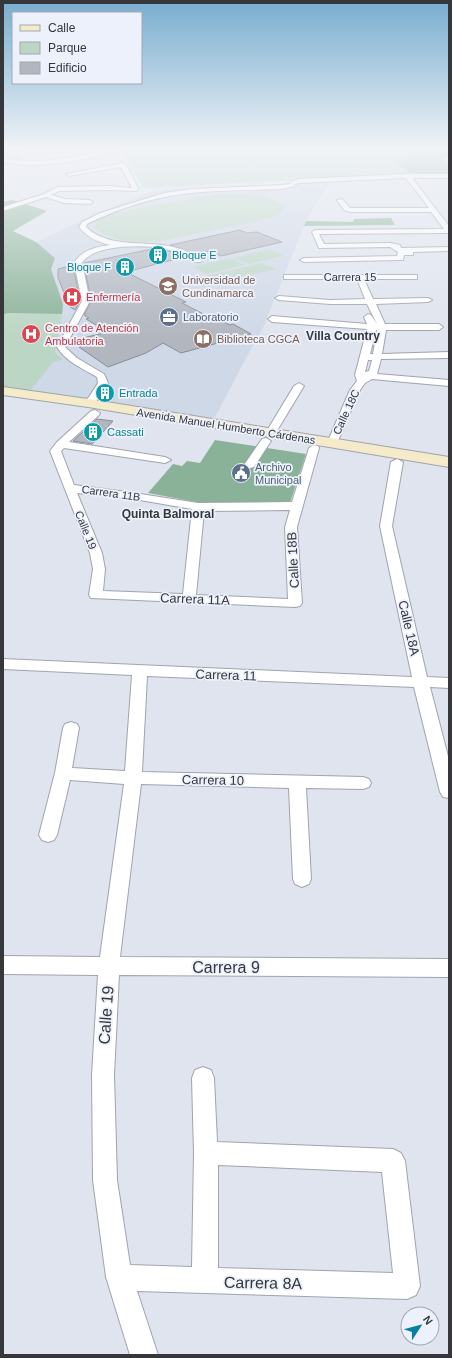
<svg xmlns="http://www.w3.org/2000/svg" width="452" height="1358" font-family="Helvetica,sans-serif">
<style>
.built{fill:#cfd8e7}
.green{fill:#bbd6c4}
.forest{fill:#8ab298}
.building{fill:#b1b6bf;stroke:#888d96}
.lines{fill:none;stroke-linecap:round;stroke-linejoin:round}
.street-casing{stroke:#9fa4ad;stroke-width:2}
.secondary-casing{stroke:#9fa4ad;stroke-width:2}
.street{fill:#fff;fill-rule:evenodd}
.secondary{fill:#f5eac9;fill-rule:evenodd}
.labels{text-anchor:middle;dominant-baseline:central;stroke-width:3.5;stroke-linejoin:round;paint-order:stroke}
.far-culture-label{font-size:11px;fill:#0d838f;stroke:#ecf1fb;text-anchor:start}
.far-street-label{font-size:11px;fill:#35373b;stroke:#ecf1fb}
.far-education-label{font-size:11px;fill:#785e54;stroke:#ecf1fb;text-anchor:start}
.far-health-label{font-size:11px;fill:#be3a42;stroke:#ecf1fb;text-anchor:start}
.far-service-label{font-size:11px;fill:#4e5e75;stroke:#ecf1fb;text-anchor:start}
.far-neighbourhood-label{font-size:12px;font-weight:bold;fill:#35373b;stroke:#ecf1fb}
.street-label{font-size:13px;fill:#35373b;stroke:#ecf1fb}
.near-street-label{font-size:16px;fill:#35373b;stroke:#ecf1fb}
</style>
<rect width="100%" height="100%" fill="#dfe4ee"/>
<path class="built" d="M330 181 306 221 263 328 254 343 214 419 118 403 3 386V315L63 304 51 269 55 258 36 242 96 214 154 190Z"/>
<g class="green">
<path d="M3 148H29L25 150 19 161 3 155Z"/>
<path d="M121 148H409L418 155 395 162 412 174 143 188Z"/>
<path d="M225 194C245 194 268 194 285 207L280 214 270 218 161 241C137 243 115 243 94 228L98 220 105 215 205 196Z"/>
<path d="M269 249 284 256 249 264 234 258Z"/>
<path d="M230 258 245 265 207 274 192 267Z"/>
<path d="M261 263 276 269 243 277 228 271Z"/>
<path d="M227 271 242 278 203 287 188 280Z"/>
<path d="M7 313 62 314 55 353 63 359 53 362 30 391 3 387V315Z"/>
</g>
<g class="forest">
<path d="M409 148H449V158H442L449 164V176L413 175 395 162 417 155Z"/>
<path d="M13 200 47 211 13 231 36 242 55 258 51 269 63 304 62 314 7 313 3 315V202Z"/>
<path d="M391 218 395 225 304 226 306 221 353 222 354 219Z"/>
<path d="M215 440 306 454 290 503 207 504 148 493 173 464 182 466 187 461 200 463Z"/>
</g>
<g class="building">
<path d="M240 230 247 233 257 232 282 242 221 256 210 251 196 255 170 245Z"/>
<path d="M152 249 173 252 184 257 126 272 186 302 182 303 219 322 222 321 230 325 233 324 251 334 181 353 163 343 146 353 108 367 79 347 83 346 79 343 83 342 79 339 108 332 86 319 89 318 84 315 91 301 84 263Z"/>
<path d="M73 265 80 301 75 310 70 307 58 278V269Z"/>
<path d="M97 419 113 421 92 444 73 441Z"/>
</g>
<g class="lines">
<g class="street-casing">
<g id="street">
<path d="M114 149 116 150V152C82 160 37 170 3 162V158C39 167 78 155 114 149Z"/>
<path d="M123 163 126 165 138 188 137 191 108 190 59 191 51 195 65 199 90 200 93 202 90 204 64 203 46 197 3 211V207L44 194 58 187 108 186 132 188 121 167 69 176 66 174Z"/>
<path d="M408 174H449V178H412L449 226V233L319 234 324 244 390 243 400 245 401 248 449 247V251L413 252V255H404L403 260H400L304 262 300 260 304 258 397 256 398 252 390 247 319 248 312 232 315 230 444 229 431 212H350L344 210 337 200 342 199 350 208H429L406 178 300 183 295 184 294 186 282 189C244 191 203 189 165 197 139 202 111 212 87 224L86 227C114 253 155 236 188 252 193 255 198 257 202 260L201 262H195C187 257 179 252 170 250 149 244 94 243 82 263L90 301 65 347 77 358 104 374 108 383C103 391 96 408 84 405L83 403 89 397 98 383 97 377C82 368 66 362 57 347L82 301 74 263C82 250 95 247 110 245 97 242 87 237 79 227L82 222 100 213 164 193 192 189 282 185 290 184 291 182 299 179Z"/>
<path d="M284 275H417V279H364L373 299 428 298 432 300 428 302 376 304 385 324H439L443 327 439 330H386L382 354 449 352V358L381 359 377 374 449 380V386L372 379 365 383 360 390 337 443 336 445H328L327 443 350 390 357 381 355 375 367 329 272 322 268 319 272 316 367 324 364 317 368 314 371 315 377 324 367 304H330L279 300 275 298 279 296 330 300 365 299 357 279H284ZM376 330H377L373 354H370ZM368 360H372L369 371 365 372Z"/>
<path d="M299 383 304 386 275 434 270 437 266 436 265 434 294 386Z"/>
<path d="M95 410 100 413 99 415 69 442 165 457 171 460 165 463 64 448 61 451 74 485 134 493 198 503 292 502 309 448 314 445 318 446 319 448 297 527 302 603 300 606 295 607 91 598 89 595 93 569 90 553 50 451 57 442 91 411ZM77 493 134 499 192 509 183 594 103 591 105 569 102 553ZM290 510 285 527 288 599 196 595 204 511Z"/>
<path d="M266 438 271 441 254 467 250 468 246 467 244 465 262 439Z"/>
<path d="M397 459 403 462 392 526 427 677 449 678V688L430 687 449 760V798L443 797 440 792 414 687 147 676 142 772 363 777 369 779 371 783 369 787 363 789 306 788 311 879 309 884 302 887 295 884 293 879 289 788 141 784 120 957 449 959V977L119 975 114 1075 117 1180 130 1265 192 1267 194 1153 192 1078 195 1070 203 1067 211 1070 214 1078 217 1142 393 1149 401 1153 405 1161 420 1286 416 1295 407 1299 137 1291 158 1355H130L106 1277 93 1180 92 1075 98 975 3 974V956L100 957 124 784 70 780 57 835 54 840 48 842 42 840 39 835 55 773 63 728 65 724 71 722 77 724 79 728 72 768 125 771 132 675 3 669V659L412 677 380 526 391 462ZM218 1165 382 1172 393 1273 218 1268Z"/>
</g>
</g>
<g class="secondary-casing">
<path id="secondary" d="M3 387 88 399 449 457V467L88 407 3 395Z"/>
</g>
<use href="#street" class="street"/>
<use href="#secondary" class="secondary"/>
</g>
<linearGradient id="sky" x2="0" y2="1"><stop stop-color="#77adcf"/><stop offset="0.44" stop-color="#f1f3f7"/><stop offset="1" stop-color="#f1f3f7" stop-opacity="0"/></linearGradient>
<rect width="452" height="338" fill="url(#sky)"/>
<defs>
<g id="building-disc" transform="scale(1)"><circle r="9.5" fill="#0f9aa8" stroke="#ecf1fb"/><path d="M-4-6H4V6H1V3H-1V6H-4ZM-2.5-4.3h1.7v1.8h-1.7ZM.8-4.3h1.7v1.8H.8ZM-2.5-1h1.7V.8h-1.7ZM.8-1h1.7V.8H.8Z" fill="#fff"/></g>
<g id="university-disc" transform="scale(1)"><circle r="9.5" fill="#8d6e63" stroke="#ecf1fb"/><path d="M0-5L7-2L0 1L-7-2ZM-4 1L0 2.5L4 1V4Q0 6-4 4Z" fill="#fff"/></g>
<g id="hospital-disc" transform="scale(1)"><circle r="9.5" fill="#e0444e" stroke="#ecf1fb"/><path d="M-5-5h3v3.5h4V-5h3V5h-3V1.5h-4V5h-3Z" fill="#fff"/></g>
<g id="office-disc" transform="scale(1)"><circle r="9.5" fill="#5c6f8a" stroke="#ecf1fb"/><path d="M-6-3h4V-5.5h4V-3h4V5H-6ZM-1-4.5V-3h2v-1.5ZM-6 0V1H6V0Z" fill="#fff"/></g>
<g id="library-disc" transform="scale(1)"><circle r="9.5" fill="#8d6e63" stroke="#ecf1fb"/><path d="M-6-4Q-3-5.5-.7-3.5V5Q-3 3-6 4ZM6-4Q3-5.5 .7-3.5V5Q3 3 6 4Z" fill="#fff"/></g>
<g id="civic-disc" transform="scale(1)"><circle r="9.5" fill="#5c6f8a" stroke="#ecf1fb"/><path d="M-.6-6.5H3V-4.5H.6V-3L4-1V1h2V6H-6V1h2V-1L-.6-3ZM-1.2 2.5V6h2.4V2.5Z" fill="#fff"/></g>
</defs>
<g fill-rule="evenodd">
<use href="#building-disc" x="158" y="255"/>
<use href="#building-disc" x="125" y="267"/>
<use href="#university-disc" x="168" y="286"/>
<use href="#hospital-disc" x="72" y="297"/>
<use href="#office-disc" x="169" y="317"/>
<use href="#hospital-disc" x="31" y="334"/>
<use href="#library-disc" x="203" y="339"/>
<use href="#building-disc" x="105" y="393"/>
<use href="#building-disc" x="93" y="432"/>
<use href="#civic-disc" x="241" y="473"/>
</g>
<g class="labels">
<g class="far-culture-label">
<text x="172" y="255">Bloque E</text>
<text x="111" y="267" text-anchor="end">Bloque F</text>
<text x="119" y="393">Entrada</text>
<text x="107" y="432">Cassati</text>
</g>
<g class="far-street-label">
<text x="350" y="277">Carrera 15</text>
<text transform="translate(346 412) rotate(-65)">Calle 18C</text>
<text transform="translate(226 426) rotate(9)">Avenida Manuel Humberto Cárdenas</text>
<text transform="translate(111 493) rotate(8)">Carrera 11B</text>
<text transform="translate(86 530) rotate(68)">Calle 19</text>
</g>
<g class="far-education-label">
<text x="182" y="280">Universidad de<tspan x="182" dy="13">Cundinamarca</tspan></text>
<text x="217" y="339">Biblioteca CGCA</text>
</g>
<g class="far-health-label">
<text x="86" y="297">Enfermería</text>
<text x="45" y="328">Centro de Atención<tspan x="45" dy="13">Ambulatoria</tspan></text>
</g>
<g class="far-service-label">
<text x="183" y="317">Laboratorio</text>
<text x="255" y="467">Archivo<tspan x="255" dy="13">Municipal</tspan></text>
</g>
<g class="far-neighbourhood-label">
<text x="343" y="336">Villa Country</text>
<text x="168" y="514">Quinta Balmoral</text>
</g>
<g class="street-label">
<text transform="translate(293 560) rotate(-93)">Calle 18B</text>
<text transform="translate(195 599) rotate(2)">Carrera 11A</text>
<text transform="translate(409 628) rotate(77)">Calle 18A</text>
<text transform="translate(226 675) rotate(2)">Carrera 11</text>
<text transform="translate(213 780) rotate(1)">Carrera 10</text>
</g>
<g class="near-street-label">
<text x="226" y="967">Carrera 9</text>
<text transform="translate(106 1015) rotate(-86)">Calle 19</text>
<text transform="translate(263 1283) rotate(1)">Carrera 8A</text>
</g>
</g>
<rect width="452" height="1358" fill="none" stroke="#35373b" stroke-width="8"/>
<rect x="12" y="12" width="130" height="72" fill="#ecf1fb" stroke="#a3a7ae"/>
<rect x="20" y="25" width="20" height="6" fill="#f5eac9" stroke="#a3a7ae"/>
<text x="48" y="32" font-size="12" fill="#35373b">Calle</text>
<rect x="20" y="42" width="20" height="12" fill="#bbd6c4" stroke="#a3a7ae"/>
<text x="48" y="52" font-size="12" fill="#35373b">Parque</text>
<rect x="20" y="62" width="20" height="12" fill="#b1b6bf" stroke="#a3a7ae"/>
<text x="48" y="72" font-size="12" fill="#35373b">Edificio</text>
<g transform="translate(420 1326) rotate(54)"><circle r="19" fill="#ecf1fb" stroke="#a3a7ae"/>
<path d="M0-3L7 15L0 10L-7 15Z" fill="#0b7ea6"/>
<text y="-6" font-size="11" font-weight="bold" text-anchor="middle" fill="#35373b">N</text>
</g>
</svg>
